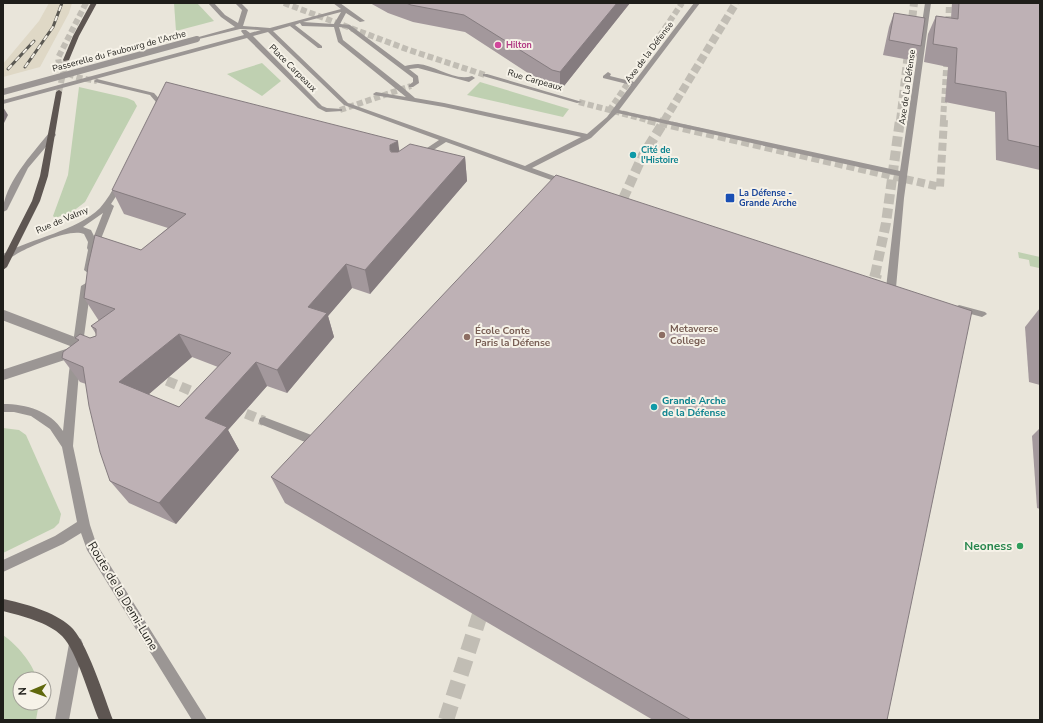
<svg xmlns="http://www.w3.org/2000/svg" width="1043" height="723" font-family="'Nunito Sans',sans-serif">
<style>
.built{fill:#dfd8c6}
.green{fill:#bfd0b1}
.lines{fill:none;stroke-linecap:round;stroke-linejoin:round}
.minor-tunnel-far2{stroke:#c1bdb4;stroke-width:6;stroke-dasharray:6 3;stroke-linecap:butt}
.minor-tunnel-far1{stroke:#c1bdb4;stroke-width:8;stroke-dasharray:8 4;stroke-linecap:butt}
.minor-tunnel{stroke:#c1bdb4;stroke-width:10;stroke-dasharray:10 5;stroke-linecap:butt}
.major-tunnel{stroke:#c1bdb4;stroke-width:6;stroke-dasharray:6 3;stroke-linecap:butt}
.highway-tunnel-far3{stroke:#c1bdb4;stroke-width:8;stroke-dasharray:8 3.5;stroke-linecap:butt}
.highway-tunnel-far2{stroke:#c1bdb4;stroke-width:10;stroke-dasharray:10 4.5;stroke-linecap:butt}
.highway-tunnel-far1{stroke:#c1bdb4;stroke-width:12;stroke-dasharray:12 6;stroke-linecap:butt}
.highway-tunnel{stroke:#c1bdb4;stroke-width:16;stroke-dasharray:16 8;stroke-linecap:butt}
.minor{fill:#9b9694;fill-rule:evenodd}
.major{fill:#5e5652;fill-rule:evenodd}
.rail-casing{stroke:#5b5953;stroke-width:3}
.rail{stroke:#f6f2e8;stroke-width:2;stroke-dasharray:5.5;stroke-linecap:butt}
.minor-bridge-far1{stroke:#9b9694;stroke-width:6}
.minor-bridge{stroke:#9b9694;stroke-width:10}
.wall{fill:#a3989c;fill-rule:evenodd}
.shaded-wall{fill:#857c7f}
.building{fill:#beb1b5;stroke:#857c7f;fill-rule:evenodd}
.hotel-dot{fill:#d1479c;stroke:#f6f2e8;stroke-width:1.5}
.culture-dot{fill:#0f9aa8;stroke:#f6f2e8;stroke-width:1.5}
.transit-dot{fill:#1a4fb4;stroke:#f6f2e8;stroke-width:1.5}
.education-dot{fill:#8d6e63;stroke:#f6f2e8;stroke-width:1.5}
.leisure-dot{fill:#2e9e5b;stroke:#f6f2e8;stroke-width:1.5}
.labels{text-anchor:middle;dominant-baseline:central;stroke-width:4;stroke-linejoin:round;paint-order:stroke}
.far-hotel-label{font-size:9px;font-weight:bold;fill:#b23c85;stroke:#f6f2e8;text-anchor:start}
.far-street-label{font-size:9px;fill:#1f1e1a;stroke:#f6f2e8}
.far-culture-label{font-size:9px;font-weight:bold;fill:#0d838f;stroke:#f6f2e8;text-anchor:start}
.far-transit-label{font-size:9px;font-weight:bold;fill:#164399;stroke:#f6f2e8;text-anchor:start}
.education-label{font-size:10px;font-weight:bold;fill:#785e54;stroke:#f6f2e8;text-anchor:start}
.culture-label{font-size:10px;font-weight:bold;fill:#0d838f;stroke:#f6f2e8;text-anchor:start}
.near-leisure-label{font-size:12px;font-weight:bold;fill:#27864d;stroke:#f6f2e8;text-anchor:end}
.near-street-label{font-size:12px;fill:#1f1e1a;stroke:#f6f2e8}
</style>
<rect width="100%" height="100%" fill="#e9e5da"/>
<path class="built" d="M49 3H72L69 13 40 67 3 77V64L39 21Z"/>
<g class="green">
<path d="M174 3H197L214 21 176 31Z"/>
<path d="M262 63 281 81 262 96 227 74Z"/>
<path d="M480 82 569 109 563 117 467 95Z"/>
<path d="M79 87 127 98 134 101 137 106 85 202 72 212 55 218 53 216 68 175Z"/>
<path d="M1018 252 1040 257V272L1039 268 1030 266 1029 260 1019 258Z"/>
<path d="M3 428 19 430 26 435 61 514 59 523 54 528 3 553Z"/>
<path d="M3 635C17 645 32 662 37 679H20V703H39L36 720H3Z"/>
</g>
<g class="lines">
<g class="minor-tunnel-far2">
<path d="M86 3 58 58C60 77 82 78 97 81"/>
<path d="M284 3 409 50 485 75"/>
<path d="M948 31 949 3"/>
<path d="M579 102 651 121"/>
<path d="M340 110 411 86"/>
<path d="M609 111 682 3"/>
<path d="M943 121 947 53"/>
</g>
<path class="minor-tunnel-far1" d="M648 120 940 187 944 120"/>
<g class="minor-tunnel">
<path d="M153 375 206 397"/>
<path d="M232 408 264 421"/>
</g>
<path class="major-tunnel" d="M59 92 66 60"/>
<g class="highway-tunnel-far3">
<path d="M664 121 736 3"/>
<path d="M900 121 914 3"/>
</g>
<g class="highway-tunnel-far2">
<path d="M617 212 642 157 665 120"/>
<path d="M875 275 886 223 900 120"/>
</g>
<path class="highway-tunnel-far1" d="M871 295 876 274"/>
<path class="highway-tunnel" d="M446 720 484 602"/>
<g class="minor">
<path d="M208 3H214L225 15 238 23 242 10 235 3H241L248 10 243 26 270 28 341 9 333 3H340L365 21 360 22 346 13 340 24 350 25 405 66C409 65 414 64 418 64 435 65 455 82 472 76L475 78 469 82 418 68 409 69 418 76 419 83 413 87H409V85L413 82V78L347 28 339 27 343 40 401 86 415 98 444 103 587 134 607 117 631 85 603 78V76L608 72 611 74 610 76 634 82 694 3H700L619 110 900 171 925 3H931L904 198 896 288 891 291 886 288 899 176 617 113 591 138 532 168 568 181 569 183 565 185 446 142 421 158 417 156 418 154 439 140 344 105 268 32 253 36 322 106 327 108 342 109V111L326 112 318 108 247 38 3 104V100L244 35 241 31 242 30H246L250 33 261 30 240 29 195 40V38L235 27 221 17ZM341 12 334 24 303 22ZM300 23 302 26 334 27 338 42 406 97 376 92 373 94 374 95 444 107 581 137 525 166 348 103 273 31 290 26 318 48H322V46L295 25Z"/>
<path d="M483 74H487L582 102 577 103 483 76Z"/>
<path d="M97 79 154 93 162 102 158 112 155 114 152 112 156 102 150 95 95 82 94 81Z"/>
<path d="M49 133H55L56 135 28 168 7 210 3 212C3 185 32 154 49 133Z"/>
<path d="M117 182H123L124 184 111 204 114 206 95 254 91 272 88 273 84 270 88 250 87 248 88 242 84 234C71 228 36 244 22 251 16 254 10 259 3 261V254C33 238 76 231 100 208 107 200 112 191 117 182ZM103 213 94 236 91 230 83 227Z"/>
<path d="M86 283 91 286 79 372 73 446 90 525 96 543 207 720H192L87 550 81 533 63 544 3 572V560L55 536 77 522 62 447 50 429 31 416 14 412H3V404C27 404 50 411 63 431L69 372 81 286Z"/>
<path d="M959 305 985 312 987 314 982 317 956 310 954 308Z"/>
<path d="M264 417 314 436 315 439 314 442 310 444 260 424 259 421 260 418Z"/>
<path d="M76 637 81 639 83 644 69 720H55L69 644 71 639Z"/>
</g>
<g class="major">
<path d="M91 3H97L79 36 69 60 64 61 63 60 73 36Z"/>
<path d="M59 90 62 92 48 176 40 201 7 267 3 270V258L32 201 40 176 56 92Z"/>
<path d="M3 599C23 603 55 612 70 626 86 639 105 699 113 720H99C90 699 77 651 62 636 48 622 22 616 3 611Z"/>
</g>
<g class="rail-casing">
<g id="rail">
<path d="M25 67 53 27 62 3"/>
<path d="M8 69 34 41"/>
</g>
</g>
<use href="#rail" class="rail"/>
<path class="minor-bridge-far1" d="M3 92 197 39"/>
<g class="minor-bridge">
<path d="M3 315 87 347"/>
<path d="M3 375 76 351"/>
</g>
</g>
<g class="wall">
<path d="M370 3H630L560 91 551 88 465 32 413 22 388 13Z"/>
<path d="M952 3H1040V170L996 160 995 112 945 102 948 67 924 62 928 34 936 16 951 18Z"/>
<path d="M894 13 921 46 915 61 883 55 889 27Z"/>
<path d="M399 151 465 157 467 181 370 294 352 288 328 316 334 337 287 393 267 386 228 430 239 450 176 524 129 503 110 481 86 384 80 382 62 358 77 341 75 338H90L96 336V334L91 326 99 321 84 298 168 228 124 214 112 190ZM192 357 218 367 179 407 148 395Z"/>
<path d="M1040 308V385L1029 382 1025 327Z"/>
<path d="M1040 428V509L1037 508 1032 436Z"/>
<path d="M271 477 887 720H653L285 503Z"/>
</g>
<g class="shaded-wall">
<path d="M617 3H630L560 91V72Z"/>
<path d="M3 107 8 115 3 125Z"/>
<path d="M398 141 401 164 390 150V145Z"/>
<path d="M465 157 467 181 370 294 365 270Z"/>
<path d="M346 264 352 288 328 316 334 337 287 393 277 370 308 307Z"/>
<path d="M179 334 192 357 135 406 119 382Z"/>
<path d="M256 362 267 386 228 430 239 450 176 524 159 503 205 418Z"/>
</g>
<g class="building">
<path d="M406 3H617L560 72 552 70 464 15 411 5Z"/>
<path d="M959 3H1040V147L1008 140 1006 92 955 83 957 48 933 44 936 16 958 19Z"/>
<path d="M894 13 925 18 921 46 889 40Z"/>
<path d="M166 82 398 141 390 145V150L391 152H398L410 144 465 157 365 270 346 264 308 307 327 313 277 370 256 362 205 418 227 427 159 503 110 481 100 452 89 406 83 367 62 358 63 352 79 340 75 338 80 334 90 338 96 336V329L91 326 115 309 84 298 88 266 95 235 141 250 186 214 112 190ZM179 334 231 353 179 407 119 382Z"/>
<path d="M556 175 972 311 887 720H691L271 477Z"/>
</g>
<circle class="hotel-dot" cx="498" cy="45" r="4"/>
<g class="culture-dot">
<circle cx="633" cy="155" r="4"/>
<circle cx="654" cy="407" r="4"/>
</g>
<rect class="transit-dot" x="725" y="193" width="10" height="10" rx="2"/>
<g class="education-dot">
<circle cx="662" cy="335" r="4"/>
<circle cx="467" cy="337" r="4"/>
</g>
<circle class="leisure-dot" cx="1020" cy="546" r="4"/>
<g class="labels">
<g class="far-hotel-label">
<text x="506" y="45">Hilton</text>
</g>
<g class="far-street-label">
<text transform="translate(119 51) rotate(-15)">Passerelle du Faubourg de l'Arche</text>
<text transform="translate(649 52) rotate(-53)">Axe de la Défense</text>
<text transform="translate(293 68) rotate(45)">Place Carpeaux</text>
<text transform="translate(535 80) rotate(16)">Rue Carpeaux</text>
<text transform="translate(907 87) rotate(-82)">Axe de La Défense</text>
<text transform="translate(62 220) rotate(-23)">Rue de Valmy</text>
</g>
<g class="far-culture-label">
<text x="641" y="150">Cité de<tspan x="641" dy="10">l'Histoire</tspan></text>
</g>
<g class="far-transit-label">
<text x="739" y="193">La Défense -<tspan x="739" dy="10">Grande Arche</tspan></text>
</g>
<g class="education-label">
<text x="670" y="329">Metaverse<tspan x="670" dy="12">College</tspan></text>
<text x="475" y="331">École Conte<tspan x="475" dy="12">Paris la Défense</tspan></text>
</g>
<g class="culture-label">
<text x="662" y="401">Grande Arche<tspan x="662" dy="12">de la Défense</tspan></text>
</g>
<g class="near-leisure-label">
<text x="1012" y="546">Neoness</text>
</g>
<g class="near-street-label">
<text transform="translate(123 596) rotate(59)">Route de la Demi-Lune</text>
</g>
</g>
<rect width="1043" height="723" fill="none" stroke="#1f1e1a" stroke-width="8"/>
<g transform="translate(32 691) rotate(268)"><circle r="19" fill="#f6f2e8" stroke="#a09d96"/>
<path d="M0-3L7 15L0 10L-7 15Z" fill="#60680c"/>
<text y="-6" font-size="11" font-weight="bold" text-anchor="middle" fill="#1f1e1a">N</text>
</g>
</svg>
